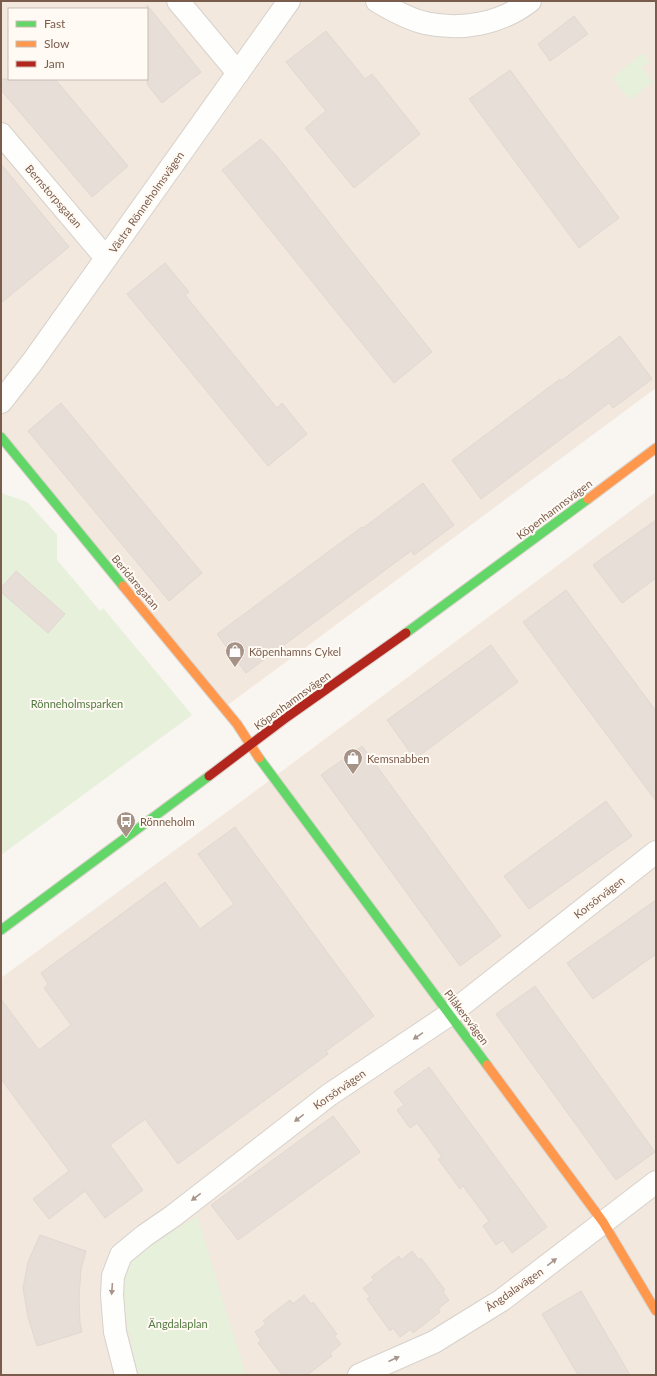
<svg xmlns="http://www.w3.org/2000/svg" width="657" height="1376" font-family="Lato,sans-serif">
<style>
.residential{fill:#f2e8de;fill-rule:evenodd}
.green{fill:#e7f0db}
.building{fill:#e6ded7;stroke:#e2d8d2}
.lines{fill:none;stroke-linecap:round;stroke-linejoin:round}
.street-casing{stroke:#d7d1cb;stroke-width:24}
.fast-casing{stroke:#d9d2cb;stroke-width:11}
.slow-casing{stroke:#d9d2cb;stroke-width:11}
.jam-casing{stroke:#d9d2cb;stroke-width:11}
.street{stroke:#fefefd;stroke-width:22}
.fast{stroke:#63d668;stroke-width:9}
.slow{stroke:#ff974d;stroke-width:9}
.jam{stroke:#b3261e;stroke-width:9}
.oneway{fill:#a8958b}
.labels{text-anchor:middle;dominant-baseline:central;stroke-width:4;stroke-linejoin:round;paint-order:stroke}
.street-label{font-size:11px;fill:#7a5c4d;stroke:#fffaf3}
.poi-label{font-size:11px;fill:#7a5c4d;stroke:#fffaf3;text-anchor:start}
.park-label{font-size:11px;fill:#537a41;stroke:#fffaf3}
</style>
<rect width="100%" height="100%" fill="#f9f5f0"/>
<g class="residential">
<path d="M1 1H656V388L225 707 1 434ZM9 9H147V79H9Z"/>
<path d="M656 492V1375H1V978L262 786Z"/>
</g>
<g class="green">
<path d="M643 53 650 62 642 68 653 82 630 100 612 78Z"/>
<path d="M1 493 27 502 57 535V560L100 611 103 608 192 715 1 855Z"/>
<path d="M197 1216 246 1375H138L119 1286 134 1256Z"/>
</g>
<g class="building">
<path d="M147 5 201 72 162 103 147 84Z"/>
<path d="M574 16 588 34 550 61 538 44Z"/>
<path d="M326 31 365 79 372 74 420 134 354 188 305 128 326 111 286 62Z"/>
<path d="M510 70 619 218 579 248 469 99Z"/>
<path d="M1 79H55L128 166 92 197 1 90Z"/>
<path d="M261 139 276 155 345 243 432 352 394 383 222 170Z"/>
<path d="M1 164 69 247 1 303Z"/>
<path d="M165 263 189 292 185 295 277 408 282 403 307 434 268 466 127 294Z"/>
<path d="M620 336 652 379 613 408 609 403 481 499 452 460 560 379 561 381Z"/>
<path d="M61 403 202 573 169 601 28 431Z"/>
<path d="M423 483 454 525 414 555 411 551 246 673 217 634 362 527 363 528Z"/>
<path d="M656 520V578L622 603 593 565Z"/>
<path d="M16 571 65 614 48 633 1 592V588Z"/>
<path d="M566 590 656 711V801L523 622Z"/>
<path d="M491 645 518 682 415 759 387 720Z"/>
<path d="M362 746 501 936 460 966 321 775Z"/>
<path d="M606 801 632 836 529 909 504 876Z"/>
<path d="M235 827 374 1016 326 1051 328 1054 178 1164 145 1119 110 1145 143 1190 105 1218 85 1191 49 1219 33 1199 69 1171 1 1079V999L39 1050 71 1025 44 988 48 984 41 973 165 882 200 929 234 904 198 854Z"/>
<path d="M656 900V954L593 999 567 963Z"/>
<path d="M535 986 655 1152 616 1180 496 1014Z"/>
<path d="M429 1067 547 1227 512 1253 503 1240 496 1245 483 1226 489 1221 463 1186 460 1189 438 1159 442 1157 417 1123 410 1128 397 1110 404 1105 394 1092Z"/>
<path d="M333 1116 360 1152 238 1240 211 1205Z"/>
<path d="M40 1235 86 1251 81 1269 79 1298 80 1323 82 1332 37 1346 28 1317 23 1288 28 1262Z"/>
<path d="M412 1251 419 1260 421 1258 445 1290 443 1292 449 1300 438 1309 440 1312 413 1333 411 1329 400 1337 393 1328 390 1331 367 1299 370 1297 363 1288 374 1280 371 1277 399 1256 401 1260Z"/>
<path d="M581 1291 630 1375H578L542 1314Z"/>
<path d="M304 1295 311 1304 313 1302 337 1334 334 1336 341 1344 330 1353 332 1356 307 1375H282L258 1343 261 1341 255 1332 266 1324 263 1321 290 1300 293 1304Z"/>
</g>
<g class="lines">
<g class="street-casing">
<g id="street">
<path d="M178 1 238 73"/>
<path d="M377 1C392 10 408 19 425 23 461 31 501 24 530 1"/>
<path d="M1 134 106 258"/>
<path d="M1 402 33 361 289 1"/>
<path d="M126 1375 115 1332 112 1295 113 1276 121 1255 144 1236 173 1216 329 1095 450 1014 656 852"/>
<path d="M359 1375 434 1342 502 1300 656 1182"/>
</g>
</g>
<g class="fast-casing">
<g id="fast">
<path d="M1 437 123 586"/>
<path d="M406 633 588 499"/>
<path d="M259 758 487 1065"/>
<path d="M1 930 209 776"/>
</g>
</g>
<g class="slow-casing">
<g id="slow">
<path d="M588 499 656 448"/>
<path d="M123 586 237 724 259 758"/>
<path d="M487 1065 603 1222 656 1311"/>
</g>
</g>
<g class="jam-casing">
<path id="jam" d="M209 776 287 717 406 633"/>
</g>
<use href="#street" class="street"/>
<use href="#fast" class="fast"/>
<use href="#slow" class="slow"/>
<use href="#jam" class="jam"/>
</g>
<defs><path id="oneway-solid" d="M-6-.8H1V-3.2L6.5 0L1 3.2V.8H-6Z"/></defs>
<g class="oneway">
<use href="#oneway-solid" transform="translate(418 1036) rotate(146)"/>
<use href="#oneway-solid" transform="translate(299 1118) rotate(142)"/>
<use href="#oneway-solid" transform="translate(196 1197) rotate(142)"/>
<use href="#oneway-solid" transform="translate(552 1262) rotate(-37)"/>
<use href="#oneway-solid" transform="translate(112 1289) rotate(94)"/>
<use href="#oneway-solid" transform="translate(394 1359) rotate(-24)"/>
</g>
<defs>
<g id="shop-pin" transform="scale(1)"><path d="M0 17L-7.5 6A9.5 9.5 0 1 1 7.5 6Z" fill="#a69286" stroke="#fffaf3"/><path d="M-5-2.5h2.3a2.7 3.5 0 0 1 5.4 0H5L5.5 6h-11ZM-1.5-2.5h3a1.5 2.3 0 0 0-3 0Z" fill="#fff"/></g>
<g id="bus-pin" transform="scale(1)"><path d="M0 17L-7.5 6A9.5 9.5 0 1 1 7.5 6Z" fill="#a69286" stroke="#fffaf3"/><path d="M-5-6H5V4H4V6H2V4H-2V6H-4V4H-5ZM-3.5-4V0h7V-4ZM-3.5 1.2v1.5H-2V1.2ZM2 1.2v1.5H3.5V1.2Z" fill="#fff"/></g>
</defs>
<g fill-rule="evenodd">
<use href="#shop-pin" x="235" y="651"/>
<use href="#shop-pin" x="353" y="758"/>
<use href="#bus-pin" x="126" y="821"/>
</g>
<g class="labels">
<g class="street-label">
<text transform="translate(54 196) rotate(49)">Bernstorpsgatan</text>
<text transform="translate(146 202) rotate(-55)">Västra Rönneholmsvägen</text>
<text transform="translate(554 509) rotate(-37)">Köpenhamnsvägen</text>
<text transform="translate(136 582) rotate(50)">Beridaregatan</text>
<text transform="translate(292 700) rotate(-36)">Köpenhamnsvägen</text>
<text transform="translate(599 897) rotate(-38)">Korsörvägen</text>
<text transform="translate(467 1017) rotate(53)">Pilåkersvägen</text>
<text transform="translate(339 1089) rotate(-35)">Korsörvägen</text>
<text transform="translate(514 1289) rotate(-35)">Ängdalavägen</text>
</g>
<g class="poi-label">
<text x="249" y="651">Köpenhamns Cykel</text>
<text x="367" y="758">Kemsnabben</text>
<text x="140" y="821">Rönneholm</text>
</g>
<g class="park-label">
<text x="77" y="703">Rönneholmsparken</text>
<text x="178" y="1323">Ängdalaplan</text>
</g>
</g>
<rect width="657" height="1376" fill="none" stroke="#7a5c4d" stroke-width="4"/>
<rect x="8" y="8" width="140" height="72" fill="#fffaf3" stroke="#cabbb1"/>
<rect x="16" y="21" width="20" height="6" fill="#63d668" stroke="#cabbb1"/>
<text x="44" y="28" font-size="12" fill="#7a5c4d">Fast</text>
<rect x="16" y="41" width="20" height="6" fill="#ff974d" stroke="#cabbb1"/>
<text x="44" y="48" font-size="12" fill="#7a5c4d">Slow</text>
<rect x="16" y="61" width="20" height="6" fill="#b3261e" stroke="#cabbb1"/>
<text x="44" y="68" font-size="12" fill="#7a5c4d">Jam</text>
</svg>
